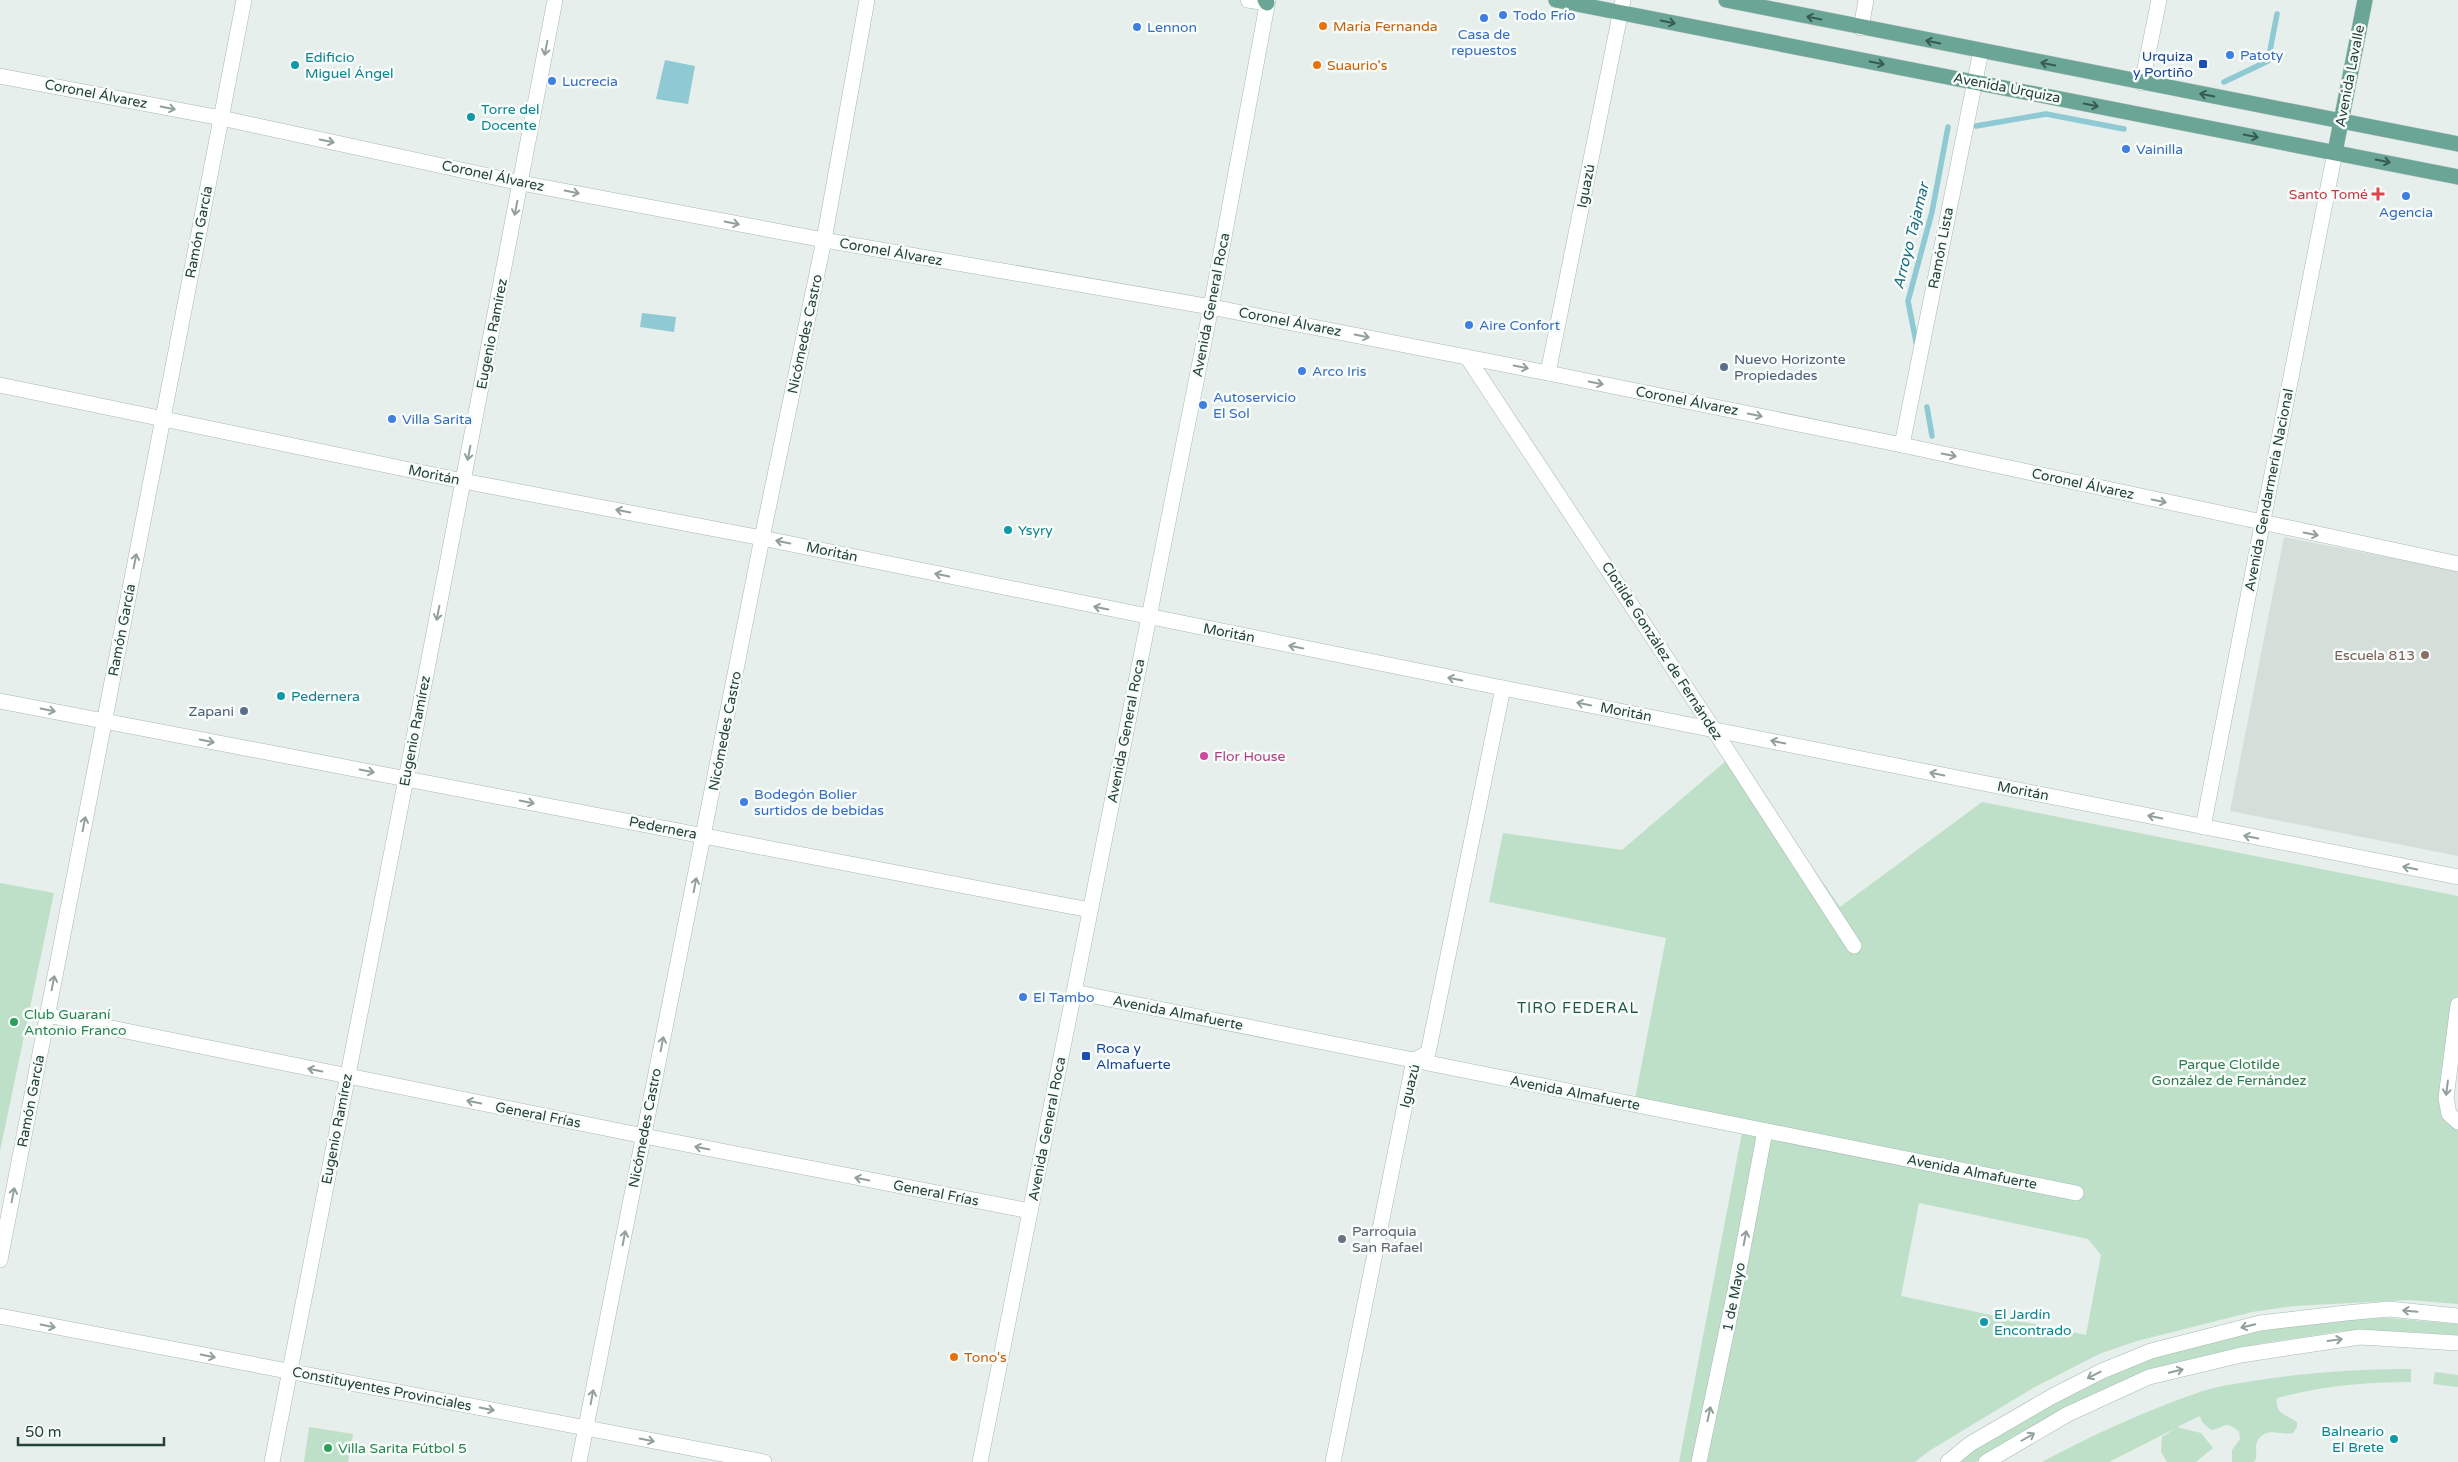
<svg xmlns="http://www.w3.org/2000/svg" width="2458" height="1462" font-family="'Varela Round',sans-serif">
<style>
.built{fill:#d4dfda}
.green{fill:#bfe0c8;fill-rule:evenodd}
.water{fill:#8ec9d4}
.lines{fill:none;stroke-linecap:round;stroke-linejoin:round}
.stream{stroke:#8ec9d4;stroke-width:5.5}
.street-casing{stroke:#a8b8b2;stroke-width:16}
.secondary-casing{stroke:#a4bbb3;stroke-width:16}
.primary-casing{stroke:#c2cac8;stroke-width:16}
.street{stroke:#fff;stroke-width:15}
.secondary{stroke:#fff;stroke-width:15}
.primary{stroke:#6aa596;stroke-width:15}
.oneway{stroke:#365b51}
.oneway2{stroke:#92a09c}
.shop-dot{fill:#3f7fe0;stroke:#f7fbf9;stroke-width:2}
.food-dot{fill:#e8710a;stroke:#f7fbf9;stroke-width:2}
.transit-dot{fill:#1a4fb4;stroke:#f7fbf9;stroke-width:2}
.culture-dot{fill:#0f9aa8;stroke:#f7fbf9;stroke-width:2}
.health-dot{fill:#e0444e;stroke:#f7fbf9;stroke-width:2}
.service-dot{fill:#5c6f8a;stroke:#f7fbf9;stroke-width:2}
.education-dot{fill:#8d6e63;stroke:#f7fbf9;stroke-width:2}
.hotel-dot{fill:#d1479c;stroke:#f7fbf9;stroke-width:2}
.leisure-dot{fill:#2e9e5b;stroke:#f7fbf9;stroke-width:2}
.worship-dot{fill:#6b7280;stroke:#f7fbf9;stroke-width:2}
.labels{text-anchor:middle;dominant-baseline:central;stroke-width:5;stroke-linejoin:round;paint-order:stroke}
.shop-label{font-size:14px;fill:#366cbe;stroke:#f7fbf9;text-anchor:start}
.food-label{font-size:14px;fill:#c56008;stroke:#f7fbf9;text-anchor:start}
.transit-label{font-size:14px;fill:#164399;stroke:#f7fbf9;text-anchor:end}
.culture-label{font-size:14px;fill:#0d838f;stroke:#f7fbf9;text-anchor:start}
.street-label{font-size:14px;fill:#24423a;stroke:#f7fbf9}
.health-label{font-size:14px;fill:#be3a42;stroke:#f7fbf9;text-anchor:end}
.service-label{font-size:14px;fill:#4e5e75;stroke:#f7fbf9;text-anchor:start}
.education-label{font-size:14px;fill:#785e54;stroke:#f7fbf9;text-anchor:end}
.hotel-label{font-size:14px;fill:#b23c85;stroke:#f7fbf9;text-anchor:start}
.leisure-label{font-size:14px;fill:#27864d;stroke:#f7fbf9;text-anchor:start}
.park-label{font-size:14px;fill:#2d7a4b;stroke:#f7fbf9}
.worship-label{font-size:14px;fill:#5b616d;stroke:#f7fbf9;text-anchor:start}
.water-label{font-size:15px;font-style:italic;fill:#1c6f80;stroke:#f7fbf9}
.neighbourhood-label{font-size:15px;letter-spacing:1px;fill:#1f5548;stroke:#f7fbf9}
</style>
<rect width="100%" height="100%" fill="#e6efeb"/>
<path class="built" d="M2284 537 2458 571V856L2230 811Z"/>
<g class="green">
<path d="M1734 754 1840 907 1982 802 2458 896V1005L2446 1098 2458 1122V1304L2409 1300 2294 1306 2252 1312 2137 1341 2099 1354 2033 1388 1929 1451 1915 1462H1679L1744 1122 1635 1099 1666 938 1489 902 1503 833 1622 850ZM1919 1203 2088 1239 2101 1255 2086 1335 1901 1296Z"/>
<path d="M0 883 54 893 0 1151Z"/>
<path d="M2388 1318 2458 1324V1336L2414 1332 2342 1331 2258 1344 2159 1367 1976 1462H1958L1973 1450 2023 1420 2116 1371 2157 1356 2254 1332 2341 1319Z"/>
<path d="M2411 1369V1382C2365 1382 2321 1386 2277 1398 2275 1414 2285 1414 2297 1422V1427L2293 1433C2281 1436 2265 1425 2257 1442 2254 1449 2259 1456 2254 1462H2232V1450L2240 1439 2239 1431C2222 1419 2226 1428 2211 1430L2202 1422 2200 1416 2177 1427 2201 1433 2213 1448 2196 1462H2167L2161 1452 2162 1437 2176 1428 2109 1462H2042C2094 1434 2147 1410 2203 1391 2221 1385 2241 1383 2259 1380 2310 1372 2360 1369 2411 1369Z"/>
<path d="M2435 1372 2458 1375V1387L2433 1384Z"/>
<path d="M309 1427 353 1434 348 1462H304Z"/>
</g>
<g class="water">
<path d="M665 60 695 66 688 104 656 99Z"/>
<path d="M642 313 676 317 674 332 640 327Z"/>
</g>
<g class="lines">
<g class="stream">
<path d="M2224 82 2268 61 2277 14"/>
<path d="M1976 126 2046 114 2124 129"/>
<path d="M1917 347 1908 301 1932 212 1948 127"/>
<path d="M1927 407 1932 436"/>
</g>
<g class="street-casing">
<g id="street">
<path d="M1861 28 1866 0"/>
<path d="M0 76 221 118 521 183 824 240 1211 307 1548 373 1902 445 2458 564"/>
<path d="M2142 83 2159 0"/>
<path d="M1467 357 1714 730 1854 946"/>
<path d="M1548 373 1623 0"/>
<path d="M0 385 463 481 762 538 1503 688 2458 877"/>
<path d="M1902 445 1981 51"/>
<path d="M0 701 1090 910"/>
<path d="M2458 1005 2446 1098 2449 1114 2458 1122"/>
<path d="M47 1015 644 1136 1030 1211"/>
<path d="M0 1260 244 0"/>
<path d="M0 1316 764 1462"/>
<path d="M272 1462 406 779 555 0"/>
<path d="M579 1462 762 538 824 240 867 0"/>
<path d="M1333 1462 1414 1060 1428 1053 1503 688"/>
<path d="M1699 1462 1735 1291 1765 1131"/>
</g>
</g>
<g class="secondary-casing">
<g id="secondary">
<path d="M1248 0 1267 3"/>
<path d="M2203 827 2335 152"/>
<path d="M1074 992 2076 1193"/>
<path d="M980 1462 1211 307 1268 0"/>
<path d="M1948 1462 1970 1444 2051 1397 2102 1371 2151 1351 2260 1323 2346 1313 2389 1309 2458 1316"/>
<path d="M1986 1462 2068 1414 2149 1377 2241 1355 2360 1337 2458 1343"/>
</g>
</g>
<g class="primary-casing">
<g id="primary">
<path d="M1265 0 1267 3"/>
<path d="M1556 0 2458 177"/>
<path d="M1726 0 2458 144"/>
<path d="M2335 152 2365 0"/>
</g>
</g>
<use href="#street" class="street"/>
<use href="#secondary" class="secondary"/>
<use href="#primary" class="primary"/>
</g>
<defs><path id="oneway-shaft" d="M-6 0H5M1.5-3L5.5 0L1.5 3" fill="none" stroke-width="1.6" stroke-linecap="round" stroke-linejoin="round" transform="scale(1.25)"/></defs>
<g class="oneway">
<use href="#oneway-shaft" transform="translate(1814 18) rotate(-169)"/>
<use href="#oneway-shaft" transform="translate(1668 22) rotate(11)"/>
<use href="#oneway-shaft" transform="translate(1933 42) rotate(-169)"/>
<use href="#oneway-shaft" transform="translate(1877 63) rotate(11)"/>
<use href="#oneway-shaft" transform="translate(2048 64) rotate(-169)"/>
<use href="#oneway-shaft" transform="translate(2207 95) rotate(-169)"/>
<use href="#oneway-shaft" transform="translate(2091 105) rotate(11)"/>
<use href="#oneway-shaft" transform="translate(2251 136) rotate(11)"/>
<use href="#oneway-shaft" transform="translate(2383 161) rotate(11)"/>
</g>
<g class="oneway2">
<use href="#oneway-shaft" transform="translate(546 48) rotate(101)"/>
<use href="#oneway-shaft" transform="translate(168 108) rotate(11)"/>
<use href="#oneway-shaft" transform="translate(327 141) rotate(12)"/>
<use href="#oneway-shaft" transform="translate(572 192) rotate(11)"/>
<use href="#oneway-shaft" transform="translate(516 208) rotate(101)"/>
<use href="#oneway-shaft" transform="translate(732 223) rotate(11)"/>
<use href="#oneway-shaft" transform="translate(1362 336) rotate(11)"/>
<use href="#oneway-shaft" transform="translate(1521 367) rotate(11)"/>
<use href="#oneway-shaft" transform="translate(1596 383) rotate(12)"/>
<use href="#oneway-shaft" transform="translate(1755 415) rotate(11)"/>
<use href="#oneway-shaft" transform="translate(469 453) rotate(101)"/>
<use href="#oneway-shaft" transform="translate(1949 455) rotate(12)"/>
<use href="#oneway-shaft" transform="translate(2159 501) rotate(12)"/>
<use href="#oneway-shaft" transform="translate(623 511) rotate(-169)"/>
<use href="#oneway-shaft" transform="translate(2311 534) rotate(12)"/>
<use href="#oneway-shaft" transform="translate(783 542) rotate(-168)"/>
<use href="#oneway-shaft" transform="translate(135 561) rotate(-79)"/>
<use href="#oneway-shaft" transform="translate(942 575) rotate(-168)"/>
<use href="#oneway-shaft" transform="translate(1101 608) rotate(-168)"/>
<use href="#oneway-shaft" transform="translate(438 613) rotate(101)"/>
<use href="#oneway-shaft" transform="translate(1296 647) rotate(-169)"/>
<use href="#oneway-shaft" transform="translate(1455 679) rotate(-169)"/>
<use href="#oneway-shaft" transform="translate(1584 704) rotate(-169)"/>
<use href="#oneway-shaft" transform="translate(48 710) rotate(11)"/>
<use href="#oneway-shaft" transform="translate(207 741) rotate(11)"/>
<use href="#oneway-shaft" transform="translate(1778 742) rotate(-169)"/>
<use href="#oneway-shaft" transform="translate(367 771) rotate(11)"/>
<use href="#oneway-shaft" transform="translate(1937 774) rotate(-169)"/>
<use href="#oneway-shaft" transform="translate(527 802) rotate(11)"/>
<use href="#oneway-shaft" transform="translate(2155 817) rotate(-168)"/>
<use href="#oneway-shaft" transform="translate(84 824) rotate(-79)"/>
<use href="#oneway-shaft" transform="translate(2251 837) rotate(-169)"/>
<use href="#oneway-shaft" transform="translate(2410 868) rotate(-169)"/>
<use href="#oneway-shaft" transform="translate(695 885) rotate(-79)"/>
<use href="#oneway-shaft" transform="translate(53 983) rotate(-79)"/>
<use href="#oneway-shaft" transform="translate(662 1044) rotate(-79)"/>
<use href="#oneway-shaft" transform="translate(315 1070) rotate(-168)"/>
<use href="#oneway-shaft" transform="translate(2447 1088) rotate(97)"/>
<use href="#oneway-shaft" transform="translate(474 1102) rotate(-169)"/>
<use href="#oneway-shaft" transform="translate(702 1148) rotate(-169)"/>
<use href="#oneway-shaft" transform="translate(862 1179) rotate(-169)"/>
<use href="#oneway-shaft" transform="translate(13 1195) rotate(-79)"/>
<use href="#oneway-shaft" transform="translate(624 1238) rotate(-79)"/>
<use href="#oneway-shaft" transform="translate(1745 1238) rotate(-79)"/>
<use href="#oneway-shaft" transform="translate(2410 1311) rotate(-175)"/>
<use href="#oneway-shaft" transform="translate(48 1326) rotate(11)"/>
<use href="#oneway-shaft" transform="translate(2248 1326) rotate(166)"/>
<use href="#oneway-shaft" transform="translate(2335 1340) rotate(-8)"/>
<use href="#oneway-shaft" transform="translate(208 1356) rotate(11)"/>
<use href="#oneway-shaft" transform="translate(2176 1371) rotate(-14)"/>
<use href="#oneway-shaft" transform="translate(2094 1375) rotate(153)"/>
<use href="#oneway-shaft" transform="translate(592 1397) rotate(-79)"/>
<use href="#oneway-shaft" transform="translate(487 1409) rotate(11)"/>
<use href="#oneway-shaft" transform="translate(1709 1414) rotate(-78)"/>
<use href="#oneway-shaft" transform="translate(2028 1437) rotate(-30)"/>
<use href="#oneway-shaft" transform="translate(647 1440) rotate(11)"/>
</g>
<g class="shop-dot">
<circle cx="1503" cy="15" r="5"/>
<circle cx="1484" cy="18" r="5"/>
<circle cx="1137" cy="27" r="5"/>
<circle cx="2230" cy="55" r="5"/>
<circle cx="552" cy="81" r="5"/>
<circle cx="2126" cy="149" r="5"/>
<circle cx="2406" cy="196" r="5"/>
<circle cx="1469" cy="325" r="5"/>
<circle cx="1302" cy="371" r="5"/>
<circle cx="1203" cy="405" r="5"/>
<circle cx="392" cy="419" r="5"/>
<circle cx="744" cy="802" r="5"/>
<circle cx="1023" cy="997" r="5"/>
</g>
<g class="food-dot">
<circle cx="1323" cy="26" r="5"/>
<circle cx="1317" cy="65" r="5"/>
<circle cx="954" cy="1357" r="5"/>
</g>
<g class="transit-dot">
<rect x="2198" y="59" width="10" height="10" rx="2.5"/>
<rect x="1081" y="1051" width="10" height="10" rx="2.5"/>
</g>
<g class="culture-dot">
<circle cx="295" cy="65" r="5"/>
<circle cx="471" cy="117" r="5"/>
<circle cx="1008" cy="530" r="5"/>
<circle cx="281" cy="696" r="5"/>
<circle cx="1984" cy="1322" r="5"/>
<circle cx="2394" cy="1439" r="5"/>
</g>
<path class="health-dot" d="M2375.5 186.5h5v5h5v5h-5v5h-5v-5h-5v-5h5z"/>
<g class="service-dot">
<circle cx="1724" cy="367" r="5"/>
<circle cx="244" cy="711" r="5"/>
</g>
<circle class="education-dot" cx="2425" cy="655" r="5"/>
<circle class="hotel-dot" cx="1204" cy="756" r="5"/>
<g class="leisure-dot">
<circle cx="14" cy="1022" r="5"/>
<circle cx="328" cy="1448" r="5"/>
</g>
<circle class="worship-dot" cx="1342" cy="1239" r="5"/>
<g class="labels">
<g class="shop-label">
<text x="1513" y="15">Todo Frío</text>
<text x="1147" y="27">Lennon</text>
<text x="1484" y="34" text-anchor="middle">Casa de<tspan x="1484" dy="16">repuestos</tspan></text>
<text x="2240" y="55">Patoty</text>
<text x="562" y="81">Lucrecia</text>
<text x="2136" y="149">Vainilla</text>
<text x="2406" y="212" text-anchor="middle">Agencia</text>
<text x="1479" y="325">Aire Confort</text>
<text x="1312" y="371">Arco Iris</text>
<text x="1213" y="397">Autoservicio<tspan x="1213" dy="16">El Sol</tspan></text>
<text x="402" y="419">Villa Sarita</text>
<text x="754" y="794">Bodegón Bolier<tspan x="754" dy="16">surtidos de bebidas</tspan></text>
<text x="1033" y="997">El Tambo</text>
</g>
<g class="food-label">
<text x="1333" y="26">María Fernanda</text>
<text x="1327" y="65">Suaurio's</text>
<text x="964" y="1357">Tono's</text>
</g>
<g class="transit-label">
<text x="2193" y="56">Urquiza<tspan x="2193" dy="16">y Portiño</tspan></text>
<text x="1096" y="1048" text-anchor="start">Roca y<tspan x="1096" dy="16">Almafuerte</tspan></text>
</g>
<g class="culture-label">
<text x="305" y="57">Edificio<tspan x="305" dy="16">Miguel Ángel</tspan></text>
<text x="481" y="109">Torre del<tspan x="481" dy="16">Docente</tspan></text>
<text x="1018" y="530">Ysyry</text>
<text x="291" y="696">Pedernera</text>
<text x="1994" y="1314">El Jardín<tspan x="1994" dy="16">Encontrado</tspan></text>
<text x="2384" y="1431" text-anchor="end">Balneario<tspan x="2384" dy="16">El Brete</tspan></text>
</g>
<g class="street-label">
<text transform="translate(2350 76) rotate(-79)">Avenida Lavalle</text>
<text transform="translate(2007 88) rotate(11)">Avenida Urquiza</text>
<text transform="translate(96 94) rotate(11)">Coronel Álvarez</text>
<text transform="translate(493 176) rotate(12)">Coronel Álvarez</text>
<text transform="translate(1586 186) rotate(-79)">Iguazú</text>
<text transform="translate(199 232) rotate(-79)">Ramón García</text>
<text transform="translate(1941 248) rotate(-79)">Ramón Lista</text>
<text transform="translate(891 252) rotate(10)">Coronel Álvarez</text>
<text transform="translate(1211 305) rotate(-79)">Avenida General Roca</text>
<text transform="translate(1290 322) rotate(11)">Coronel Álvarez</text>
<text transform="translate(492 334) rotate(-79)">Eugenio Ramírez</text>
<text transform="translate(805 334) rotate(-78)">Nicómedes Castro</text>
<text transform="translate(1687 401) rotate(11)">Coronel Álvarez</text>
<text transform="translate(434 475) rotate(12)">Moritán</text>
<text transform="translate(2083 484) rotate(12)">Coronel Álvarez</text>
<text transform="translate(2269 490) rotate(-79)">Avenida Gendarmería Nacional</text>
<text transform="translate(832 552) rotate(12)">Moritán</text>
<text transform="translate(122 630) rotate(-79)">Ramón García</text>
<text transform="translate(1229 633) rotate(11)">Moritán</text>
<text transform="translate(1662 651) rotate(57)">Clotilde González de Fernández</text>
<text transform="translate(1626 712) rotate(11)">Moritán</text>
<text transform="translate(415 731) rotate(-79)">Eugenio Ramírez</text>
<text transform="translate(725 731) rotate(-79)">Nicómedes Castro</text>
<text transform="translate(1126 731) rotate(-79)">Avenida General Roca</text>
<text transform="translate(2023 791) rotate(11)">Moritán</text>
<text transform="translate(663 828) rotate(11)">Pedernera</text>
<text transform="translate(1178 1013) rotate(11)">Avenida Almafuerte</text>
<text transform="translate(1410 1086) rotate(-76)">Iguazú</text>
<text transform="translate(1575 1093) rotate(11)">Avenida Almafuerte</text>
<text transform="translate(31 1101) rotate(-79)">Ramón García</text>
<text transform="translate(538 1115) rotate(11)">General Frías</text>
<text transform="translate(645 1128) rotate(-79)">Nicómedes Castro</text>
<text transform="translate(337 1129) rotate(-79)">Eugenio Ramírez</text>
<text transform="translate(1047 1129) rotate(-79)">Avenida General Roca</text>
<text transform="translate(1972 1172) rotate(11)">Avenida Almafuerte</text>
<text transform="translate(936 1193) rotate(11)">General Frías</text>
<text transform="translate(1734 1297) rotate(-79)">1 de Mayo</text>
<text transform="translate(382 1389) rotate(11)">Constituyentes Provinciales</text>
</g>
<g class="health-label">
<text x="2368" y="194">Santo Tomé</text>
</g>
<g class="service-label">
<text x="1734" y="359">Nuevo Horizonte<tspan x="1734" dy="16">Propiedades</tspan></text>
<text x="234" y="711" text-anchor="end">Zapani</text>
</g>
<g class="education-label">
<text x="2415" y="655">Escuela 813</text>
</g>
<g class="hotel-label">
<text x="1214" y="756">Flor House</text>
</g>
<g class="leisure-label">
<text x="24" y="1014">Club Guaraní<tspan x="24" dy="16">Antonio Franco</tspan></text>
<text x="338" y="1448">Villa Sarita Fútbol 5</text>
</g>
<g class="park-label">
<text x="2229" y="1064">Parque Clotilde<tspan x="2229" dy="16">González de Fernández</tspan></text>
</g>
<g class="worship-label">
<text x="1352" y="1231">Parroquia<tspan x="1352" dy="16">San Rafael</tspan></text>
</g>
<g class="water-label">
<text transform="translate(1911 236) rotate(-76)">Arroyo Tajamar</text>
</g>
<g class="neighbourhood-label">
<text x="1578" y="1008">TIRO FEDERAL</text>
</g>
</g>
<path d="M18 1437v8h146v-8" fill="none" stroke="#24423a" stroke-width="2.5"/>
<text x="25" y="1437" font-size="15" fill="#24423a" stroke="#f7fbf9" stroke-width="4" paint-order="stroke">50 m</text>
</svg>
